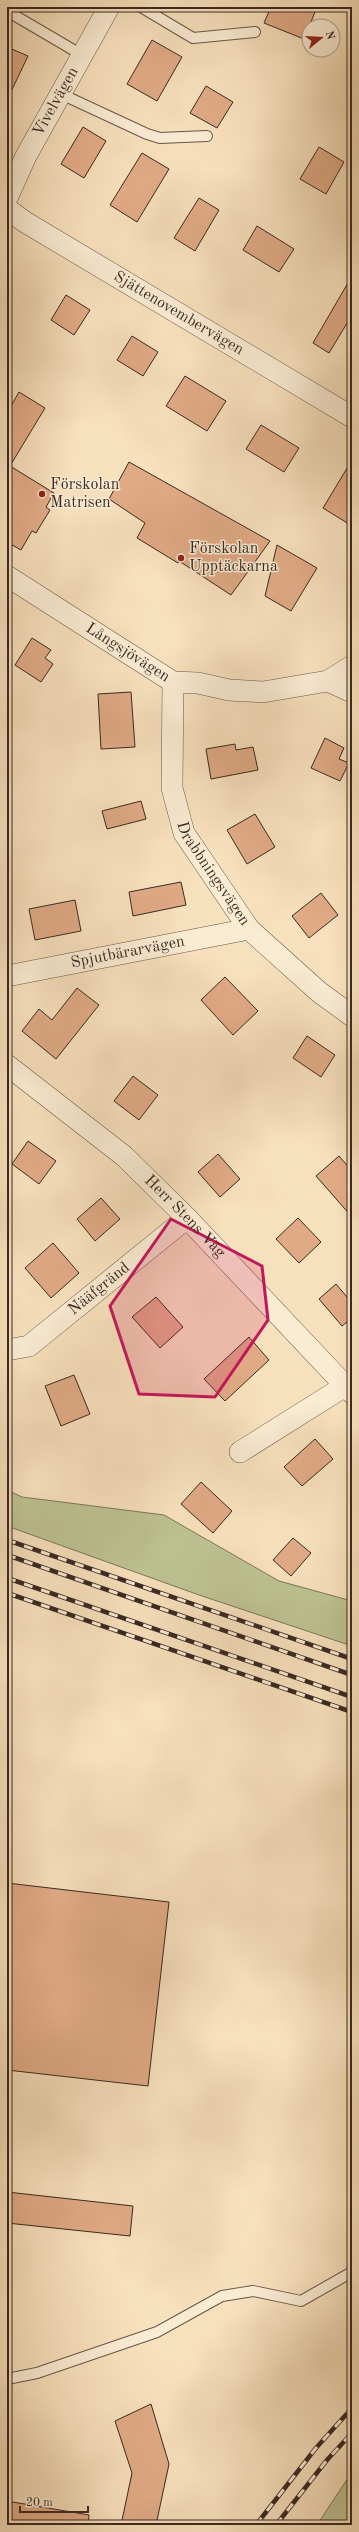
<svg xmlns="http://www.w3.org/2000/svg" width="359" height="2532" font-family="'Old Standard TT',serif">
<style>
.green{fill:#bdc291;stroke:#7b765a}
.building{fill:#e0aa85;stroke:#392923}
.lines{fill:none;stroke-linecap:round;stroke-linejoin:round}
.service-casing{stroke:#685749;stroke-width:12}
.minor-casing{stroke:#685749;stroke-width:22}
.service{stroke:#faebd3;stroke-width:10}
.minor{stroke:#faebd3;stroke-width:21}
.rail-casing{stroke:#392923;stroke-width:4.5}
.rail{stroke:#faebd3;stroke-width:3;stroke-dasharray:9;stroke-linecap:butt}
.marked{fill:#c2185b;fill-opacity:0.2;stroke:#c2185b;stroke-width:3;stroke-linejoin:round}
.poi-dot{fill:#8f2418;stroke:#faebd3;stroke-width:1.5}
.labels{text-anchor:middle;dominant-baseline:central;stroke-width:3;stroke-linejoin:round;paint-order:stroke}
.street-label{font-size:16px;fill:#392923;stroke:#faebd3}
.poi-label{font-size:16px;fill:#392923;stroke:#faebd3;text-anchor:start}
</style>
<rect width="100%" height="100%" fill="#f7e0bc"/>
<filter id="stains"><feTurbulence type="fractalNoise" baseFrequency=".005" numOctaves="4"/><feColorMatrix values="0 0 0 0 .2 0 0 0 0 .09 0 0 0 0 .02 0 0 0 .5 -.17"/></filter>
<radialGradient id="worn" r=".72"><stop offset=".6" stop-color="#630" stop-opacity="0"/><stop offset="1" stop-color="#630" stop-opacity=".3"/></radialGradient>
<g class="green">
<path d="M7 1490 22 1497 164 1515 279 1581 352 1601V1646L199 1595 7 1526Z"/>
<path d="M352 2472V2525H317Z"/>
</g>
<g class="building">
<path d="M271 7H317L304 39 264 23Z"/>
<path d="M152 40 182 57 157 101 127 84Z"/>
<path d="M7 47 28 56 7 100Z"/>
<path d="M206 86 233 102 217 128 190 113Z"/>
<path d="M83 127 106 141 84 178 61 164Z"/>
<path d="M319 147 344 162 326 194 300 179Z"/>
<path d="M142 153 169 169 137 222 110 205Z"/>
<path d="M199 198 219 210 195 251 174 238Z"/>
<path d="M257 226 294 249 279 272 243 250Z"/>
<path d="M352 276V315L329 353 313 343Z"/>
<path d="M66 295 90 310 74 335 51 320Z"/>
<path d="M132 336 158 352 143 376 117 360Z"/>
<path d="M185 376 226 401 207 431 166 406Z"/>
<path d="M19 392 45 408 10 466 54 493 46 507 50 510 36 533 32 531 21 550 7 542V413Z"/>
<path d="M261 425 299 448 284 472 246 449Z"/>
<path d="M352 460V526L323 508Z"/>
<path d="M129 462 270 541 231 595 179 561 178 563 137 538 145 523 109 499Z"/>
<path d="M277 545 317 568 291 611 265 596Z"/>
<path d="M32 638 51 650 45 658 53 664 41 682 15 665Z"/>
<path d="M131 692 135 747 101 749 98 694Z"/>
<path d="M325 738 344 748 339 759 349 763 340 781 311 768Z"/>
<path d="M235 744 236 750 253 747 258 770 211 779 206 749Z"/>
<path d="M141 801 146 819 107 829 102 811Z"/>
<path d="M255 814 275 847 247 864 227 830Z"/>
<path d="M181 882 186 905 133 916 129 892Z"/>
<path d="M321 893 338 915 309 938 292 916Z"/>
<path d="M75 900 81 931 35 940 29 909Z"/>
<path d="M225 977 258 1011 233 1035 201 1000Z"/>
<path d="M77 988 99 1005 56 1059 22 1031 39 1009 52 1020Z"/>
<path d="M307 1036 335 1055 321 1077 293 1058Z"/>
<path d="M133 1076 158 1095 139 1120 114 1101Z"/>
<path d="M28 1141 56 1161 39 1184 12 1164Z"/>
<path d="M218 1154 240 1179 220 1197 198 1172Z"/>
<path d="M339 1156 352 1171V1217L316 1176Z"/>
<path d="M101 1198 120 1219 95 1241 77 1219Z"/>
<path d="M298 1218 321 1242 299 1263 276 1239Z"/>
<path d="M53 1243 79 1273 51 1298 25 1268Z"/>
<path d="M336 1284 352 1303V1318L342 1326 319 1299Z"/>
<path d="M156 1297 183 1327 160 1348 132 1317Z"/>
<path d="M249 1337 269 1360 225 1401 204 1379Z"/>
<path d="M74 1375 90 1414 61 1426 45 1386Z"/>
<path d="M315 1439 333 1459 302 1486 284 1467Z"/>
<path d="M201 1482 232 1511 213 1533 181 1504Z"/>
<path d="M293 1538 311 1553 291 1576 273 1560Z"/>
<path d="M7 1883 169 1902 148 2086 7 2070Z"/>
<path d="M7 2192 133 2206 130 2236 7 2223Z"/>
<path d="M151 2404 169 2464 156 2525H121L132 2473 115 2421Z"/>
<path d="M7 2501 89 2515 88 2525H7Z"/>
</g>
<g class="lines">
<g class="service-casing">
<g id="service">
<path d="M141 7 193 38 255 32"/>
<path d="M7 11 82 55"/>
<path d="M61 94 147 134 160 138 207 136"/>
<path d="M7 2379 37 2373 157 2332 222 2296 253 2291 301 2301 352 2272"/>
</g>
</g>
<g class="minor-casing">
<g id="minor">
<path id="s1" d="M7 198 26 156 109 7"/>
<path id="s2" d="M7 209 25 222 352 417"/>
<path id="s3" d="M7 576 173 682 198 683 229 690 263 692 328 681 352 666"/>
<path d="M328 681 352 692"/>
<path id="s4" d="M173 682 172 788 184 833 249 929 319 992 352 1016"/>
<path id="s5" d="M7 976 249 929"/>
<path id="s6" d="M7 1065 124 1156 187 1218 352 1393"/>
<path id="s7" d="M7 1350 29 1346 187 1218"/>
<path d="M240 1452 345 1386"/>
</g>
</g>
<use href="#service" class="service"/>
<use href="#minor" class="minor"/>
<g class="rail-casing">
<g id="rail">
<path d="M7 1540 352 1659"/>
<path d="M7 1555 352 1675"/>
<path d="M7 1578 352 1697"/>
<path d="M7 1593 352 1712"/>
<path d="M256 2525 316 2448 352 2408"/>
<path d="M276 2525 327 2460 352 2433"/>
</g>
</g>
<use href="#rail" class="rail"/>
</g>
<path class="marked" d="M171 1219 262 1266 268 1320 215 1397 139 1394 110 1306Z"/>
<g class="poi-dot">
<circle cx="42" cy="494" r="4"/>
<circle cx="181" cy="558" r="4"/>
</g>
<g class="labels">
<g class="street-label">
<text stroke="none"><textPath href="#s1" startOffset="108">Vivelvägen</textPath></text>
<text stroke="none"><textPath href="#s2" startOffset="201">Sjättenovembervägen</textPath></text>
<text stroke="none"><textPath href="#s3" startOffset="143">Långsjövägen</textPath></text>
<text stroke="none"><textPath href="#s4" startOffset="202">Drabbningsvägen</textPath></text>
<text stroke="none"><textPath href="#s5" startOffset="123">Spjutbärarvägen</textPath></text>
<text stroke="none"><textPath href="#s6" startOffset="234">Herr Stens Väg</textPath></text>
<text stroke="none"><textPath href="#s7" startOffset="113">Nääfgränd</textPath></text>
</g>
<g class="poi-label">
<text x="50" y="485">Förskolan<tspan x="50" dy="18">Matrisen</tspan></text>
<text x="189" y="549">Förskolan<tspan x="189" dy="18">Upptäckarna</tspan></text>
</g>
</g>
<rect width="359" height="2532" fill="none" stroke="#f7e0bc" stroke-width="24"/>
<rect x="8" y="8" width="343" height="2516" fill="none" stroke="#392923" stroke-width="2"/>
<rect x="12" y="12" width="335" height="2508" fill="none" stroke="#392923"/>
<g transform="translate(321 38) rotate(72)"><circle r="19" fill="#faebd3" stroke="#ad9d8d"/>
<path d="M0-3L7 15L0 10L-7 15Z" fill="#8f2418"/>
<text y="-6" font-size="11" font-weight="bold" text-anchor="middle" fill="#392923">N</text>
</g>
<path d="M20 2506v6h68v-6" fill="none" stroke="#392923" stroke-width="2"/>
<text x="26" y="2506" font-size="12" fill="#392923" stroke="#faebd3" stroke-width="3" paint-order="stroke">20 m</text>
<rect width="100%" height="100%" filter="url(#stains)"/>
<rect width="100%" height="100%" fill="url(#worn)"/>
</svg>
